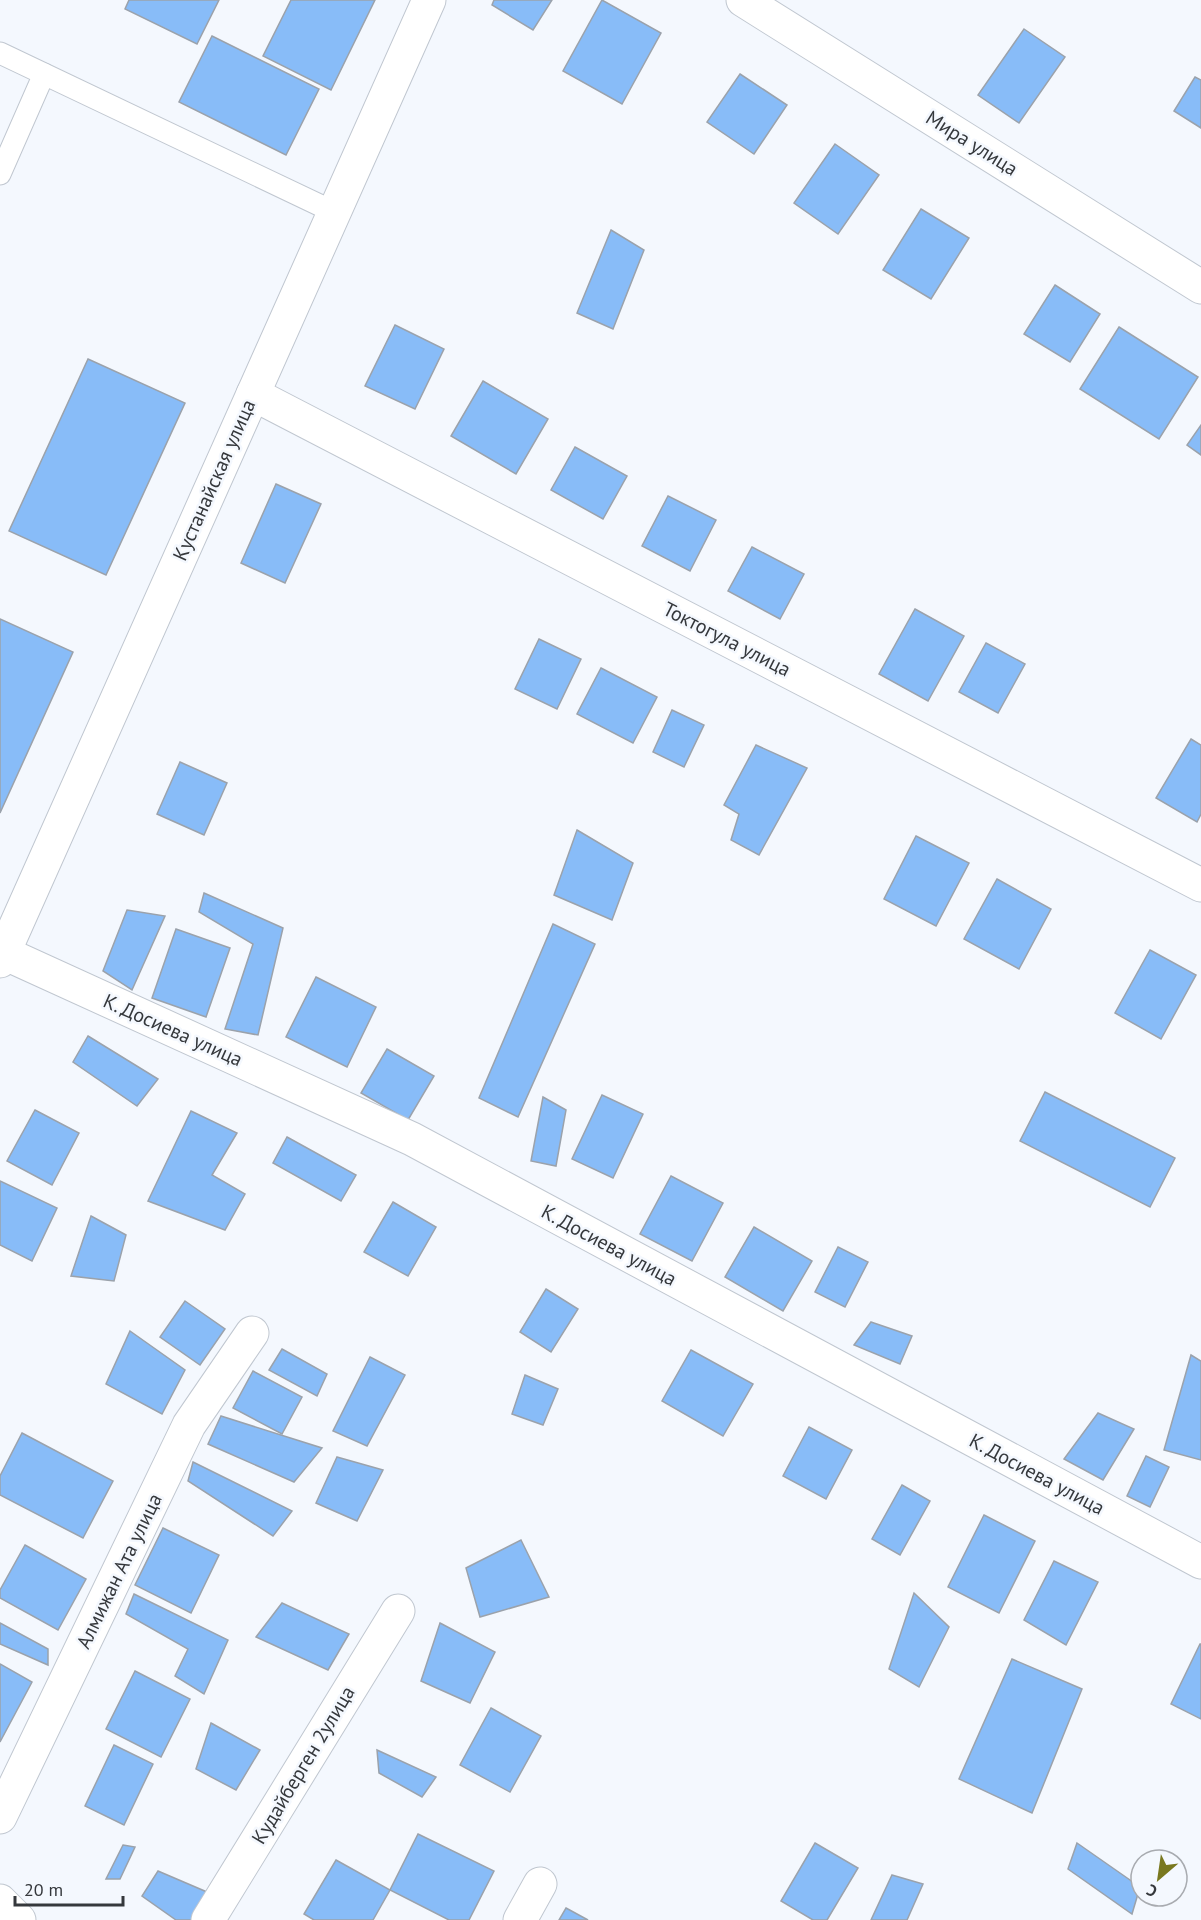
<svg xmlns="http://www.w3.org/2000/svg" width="1201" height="1920" font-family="'PT Sans',sans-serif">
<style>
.building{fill:#88bcf8;stroke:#9ba2ab;stroke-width:1.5}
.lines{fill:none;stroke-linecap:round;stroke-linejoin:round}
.lane-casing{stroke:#c0c7d0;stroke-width:23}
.street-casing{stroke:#c0c7d0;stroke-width:35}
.secondary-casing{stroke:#c0c7d0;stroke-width:35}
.lane{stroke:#fff;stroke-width:21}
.street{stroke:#fff;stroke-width:33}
.secondary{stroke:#fff;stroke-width:33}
.labels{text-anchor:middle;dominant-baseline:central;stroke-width:5;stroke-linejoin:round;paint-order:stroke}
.street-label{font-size:20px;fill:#35383c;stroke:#f4f8fe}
</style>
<rect width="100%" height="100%" fill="#f4f8fe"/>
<g class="building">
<path d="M129 0H219L197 44 125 9Z"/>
<path d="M291 0H375L331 90 263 56Z"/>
<path d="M494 0H552L533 30 492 5Z"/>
<path d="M602 0 661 33 622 104 563 71Z"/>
<path d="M1024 29 1065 57 1019 123 978 95Z"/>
<path d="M212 36 319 89 286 155 179 102Z"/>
<path d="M740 74 787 105 754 154 707 122Z"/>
<path d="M1195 77 1201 80V128L1174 111Z"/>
<path d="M835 144 879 175 838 234 794 203Z"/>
<path d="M921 209 969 238 931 299 883 270Z"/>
<path d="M611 230 644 250 613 329 577 313Z"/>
<path d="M1055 285 1100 314 1070 362 1024 334Z"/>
<path d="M395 325 444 349 415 409 365 386Z"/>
<path d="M1119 327 1198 377 1159 439 1080 389Z"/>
<path d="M88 359 185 403 106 575 9 531Z"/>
<path d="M483 381 548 419 516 474 451 436Z"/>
<path d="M1201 425V455L1187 445Z"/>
<path d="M575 447 627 476 603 519 551 490Z"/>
<path d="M276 484 321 504 285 583 241 563Z"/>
<path d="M668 496 716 520 690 571 642 546Z"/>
<path d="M752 547 804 574 780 619 728 591Z"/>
<path d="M915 609 964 636 928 701 879 674Z"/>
<path d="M0 619 73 652 0 813Z"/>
<path d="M539 639 581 659 557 709 515 689Z"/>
<path d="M986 643 1025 664 998 713 959 692Z"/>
<path d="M601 668 657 697 633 743 577 714Z"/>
<path d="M672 710 704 725 684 767 653 752Z"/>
<path d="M1191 739 1201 745V814L1197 822 1156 798Z"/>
<path d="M756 745 807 768 759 855 731 840 739 814 724 805Z"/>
<path d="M180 762 227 783 204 835 157 814Z"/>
<path d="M577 830 633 863 612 920 554 895Z"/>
<path d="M916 836 969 863 936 926 884 899Z"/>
<path d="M997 879 1051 909 1019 969 964 939Z"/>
<path d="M204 893 283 928 258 1035 225 1029 253 944 199 912Z"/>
<path d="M127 910 165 916 132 990 103 971Z"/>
<path d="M553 924 595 944 518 1117 479 1098Z"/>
<path d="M176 929 230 948 206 1017 152 998Z"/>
<path d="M1150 950 1196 975 1161 1039 1115 1013Z"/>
<path d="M316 977 376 1007 347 1067 286 1037Z"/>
<path d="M88 1036 158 1079 137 1106 73 1062Z"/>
<path d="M387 1049 434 1076 408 1120 361 1093Z"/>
<path d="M1045 1092 1175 1158 1150 1207 1020 1141Z"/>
<path d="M602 1095 643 1114 613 1178 572 1159Z"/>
<path d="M543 1097 566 1110 556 1166 531 1161Z"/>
<path d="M35 1110 79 1133 52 1185 7 1161Z"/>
<path d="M191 1111 237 1133 212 1175 245 1194 225 1230 148 1201Z"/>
<path d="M287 1137 356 1175 341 1201 273 1163Z"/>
<path d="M671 1176 723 1203 692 1261 640 1234Z"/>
<path d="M0 1181 57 1208 32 1261 0 1245Z"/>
<path d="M393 1202 436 1227 408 1276 364 1252Z"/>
<path d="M91 1216 126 1235 114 1281 71 1276Z"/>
<path d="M754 1227 812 1261 783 1311 725 1277Z"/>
<path d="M838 1247 868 1262 845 1307 815 1292Z"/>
<path d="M546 1289 578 1309 551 1352 520 1332Z"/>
<path d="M185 1301 225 1329 200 1365 160 1337Z"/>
<path d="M871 1322 912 1336 900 1364 854 1345Z"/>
<path d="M130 1331 185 1370 162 1414 106 1384Z"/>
<path d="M282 1349 327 1374 317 1396 269 1370Z"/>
<path d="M691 1350 753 1384 723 1436 662 1401Z"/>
<path d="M1191 1355 1201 1361V1460L1164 1450Z"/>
<path d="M370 1357 405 1375 367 1446 333 1431Z"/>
<path d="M253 1371 302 1397 282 1434 233 1408Z"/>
<path d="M525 1375 558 1389 543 1425 512 1414Z"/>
<path d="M1098 1413 1134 1429 1103 1480 1064 1459Z"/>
<path d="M221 1416 322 1448 294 1482 208 1444Z"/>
<path d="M809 1427 852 1450 826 1499 783 1476Z"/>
<path d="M22 1433 113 1481 83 1538 0 1495V1476Z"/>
<path d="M1146 1456 1169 1467 1150 1507 1127 1496Z"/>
<path d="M337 1457 383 1470 357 1521 316 1503Z"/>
<path d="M193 1462 292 1511 273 1536 188 1481Z"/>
<path d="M902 1485 930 1501 900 1555 872 1539Z"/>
<path d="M984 1515 1035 1541 999 1613 948 1587Z"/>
<path d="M163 1528 219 1555 191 1613 135 1585Z"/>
<path d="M521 1540 549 1597 480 1617 466 1568Z"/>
<path d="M25 1545 86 1579 58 1630 0 1598V1590Z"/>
<path d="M1054 1561 1098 1582 1066 1645 1024 1620Z"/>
<path d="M914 1593 949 1627 919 1687 889 1669Z"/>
<path d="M134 1594 228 1640 204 1694 175 1676 188 1649 126 1614Z"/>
<path d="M282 1603 349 1634 328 1670 256 1637Z"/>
<path d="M0 1623 48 1649V1665L0 1644Z"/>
<path d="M440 1623 495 1652 470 1703 421 1681Z"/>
<path d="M1200 1644H1201V1719L1171 1704Z"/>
<path d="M1012 1659 1082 1689 1032 1813 959 1779Z"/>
<path d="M0 1664 32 1682 0 1742Z"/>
<path d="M135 1671 190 1699 161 1757 106 1729Z"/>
<path d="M491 1708 541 1736 510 1792 460 1765Z"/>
<path d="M211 1723 260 1750 236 1790 196 1769Z"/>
<path d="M114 1745 153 1764 124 1825 85 1806Z"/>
<path d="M377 1750 436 1777 422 1797 379 1773Z"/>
<path d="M418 1834 494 1871 469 1920H449L390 1890Z"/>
<path d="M815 1843 858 1868 827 1920H813L781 1901Z"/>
<path d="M1077 1843 1140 1887 1132 1914 1068 1869Z"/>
<path d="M123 1845 135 1847 120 1879H106Z"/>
<path d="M336 1860 390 1890 373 1920H314L304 1914Z"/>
<path d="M158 1871 207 1892 196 1920H176L142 1896Z"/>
<path d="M892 1875 923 1884 907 1920H871Z"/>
<path d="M566 1908 588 1920H559Z"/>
</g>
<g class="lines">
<g class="lane-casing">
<g id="lane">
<path d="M0 53 334 212"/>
<path d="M0 174 44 74"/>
</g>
</g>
<g class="street-casing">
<g id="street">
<path d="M743 0 1201 287"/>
<path d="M253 394 1201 885"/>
<path d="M4 953 412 1139 1201 1562"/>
<path d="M0 1817 189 1425 252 1333"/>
<path d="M0 1901 19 1920"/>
<path d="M208 1920 398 1611"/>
<path d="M520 1920 540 1884"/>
</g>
</g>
<g class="secondary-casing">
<path id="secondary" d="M0 961 429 0"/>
</g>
<use href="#lane" class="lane"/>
<use href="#street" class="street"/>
<use href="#secondary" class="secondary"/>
</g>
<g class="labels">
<g class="street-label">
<text transform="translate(972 143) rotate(32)">Мира улица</text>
<text transform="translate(214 480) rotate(-66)">Кустанайская улица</text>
<text transform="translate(727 639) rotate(27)">Токтогула улица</text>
<text transform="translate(173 1030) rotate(24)">К. Досиева улица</text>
<text transform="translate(609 1245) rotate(28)">К. Досиева улица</text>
<text transform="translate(1037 1474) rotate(28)">К. Досиева улица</text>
<text transform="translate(119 1571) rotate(-64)">Алмижан Ата улица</text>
<text transform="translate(303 1765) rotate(-59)">Кудайберген 2улица</text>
</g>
</g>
<g transform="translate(1159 1878) rotate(209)"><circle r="28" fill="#f4f8fe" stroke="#a8abb0" stroke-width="1.5"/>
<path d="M0-4.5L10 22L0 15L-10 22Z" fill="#79781f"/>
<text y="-9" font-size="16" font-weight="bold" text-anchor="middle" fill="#35383c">С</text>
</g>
<path d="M15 1896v9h108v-9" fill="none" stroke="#35383c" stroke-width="3"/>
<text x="24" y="1896" font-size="18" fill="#35383c" stroke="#f4f8fe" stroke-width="4.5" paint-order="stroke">20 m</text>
</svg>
